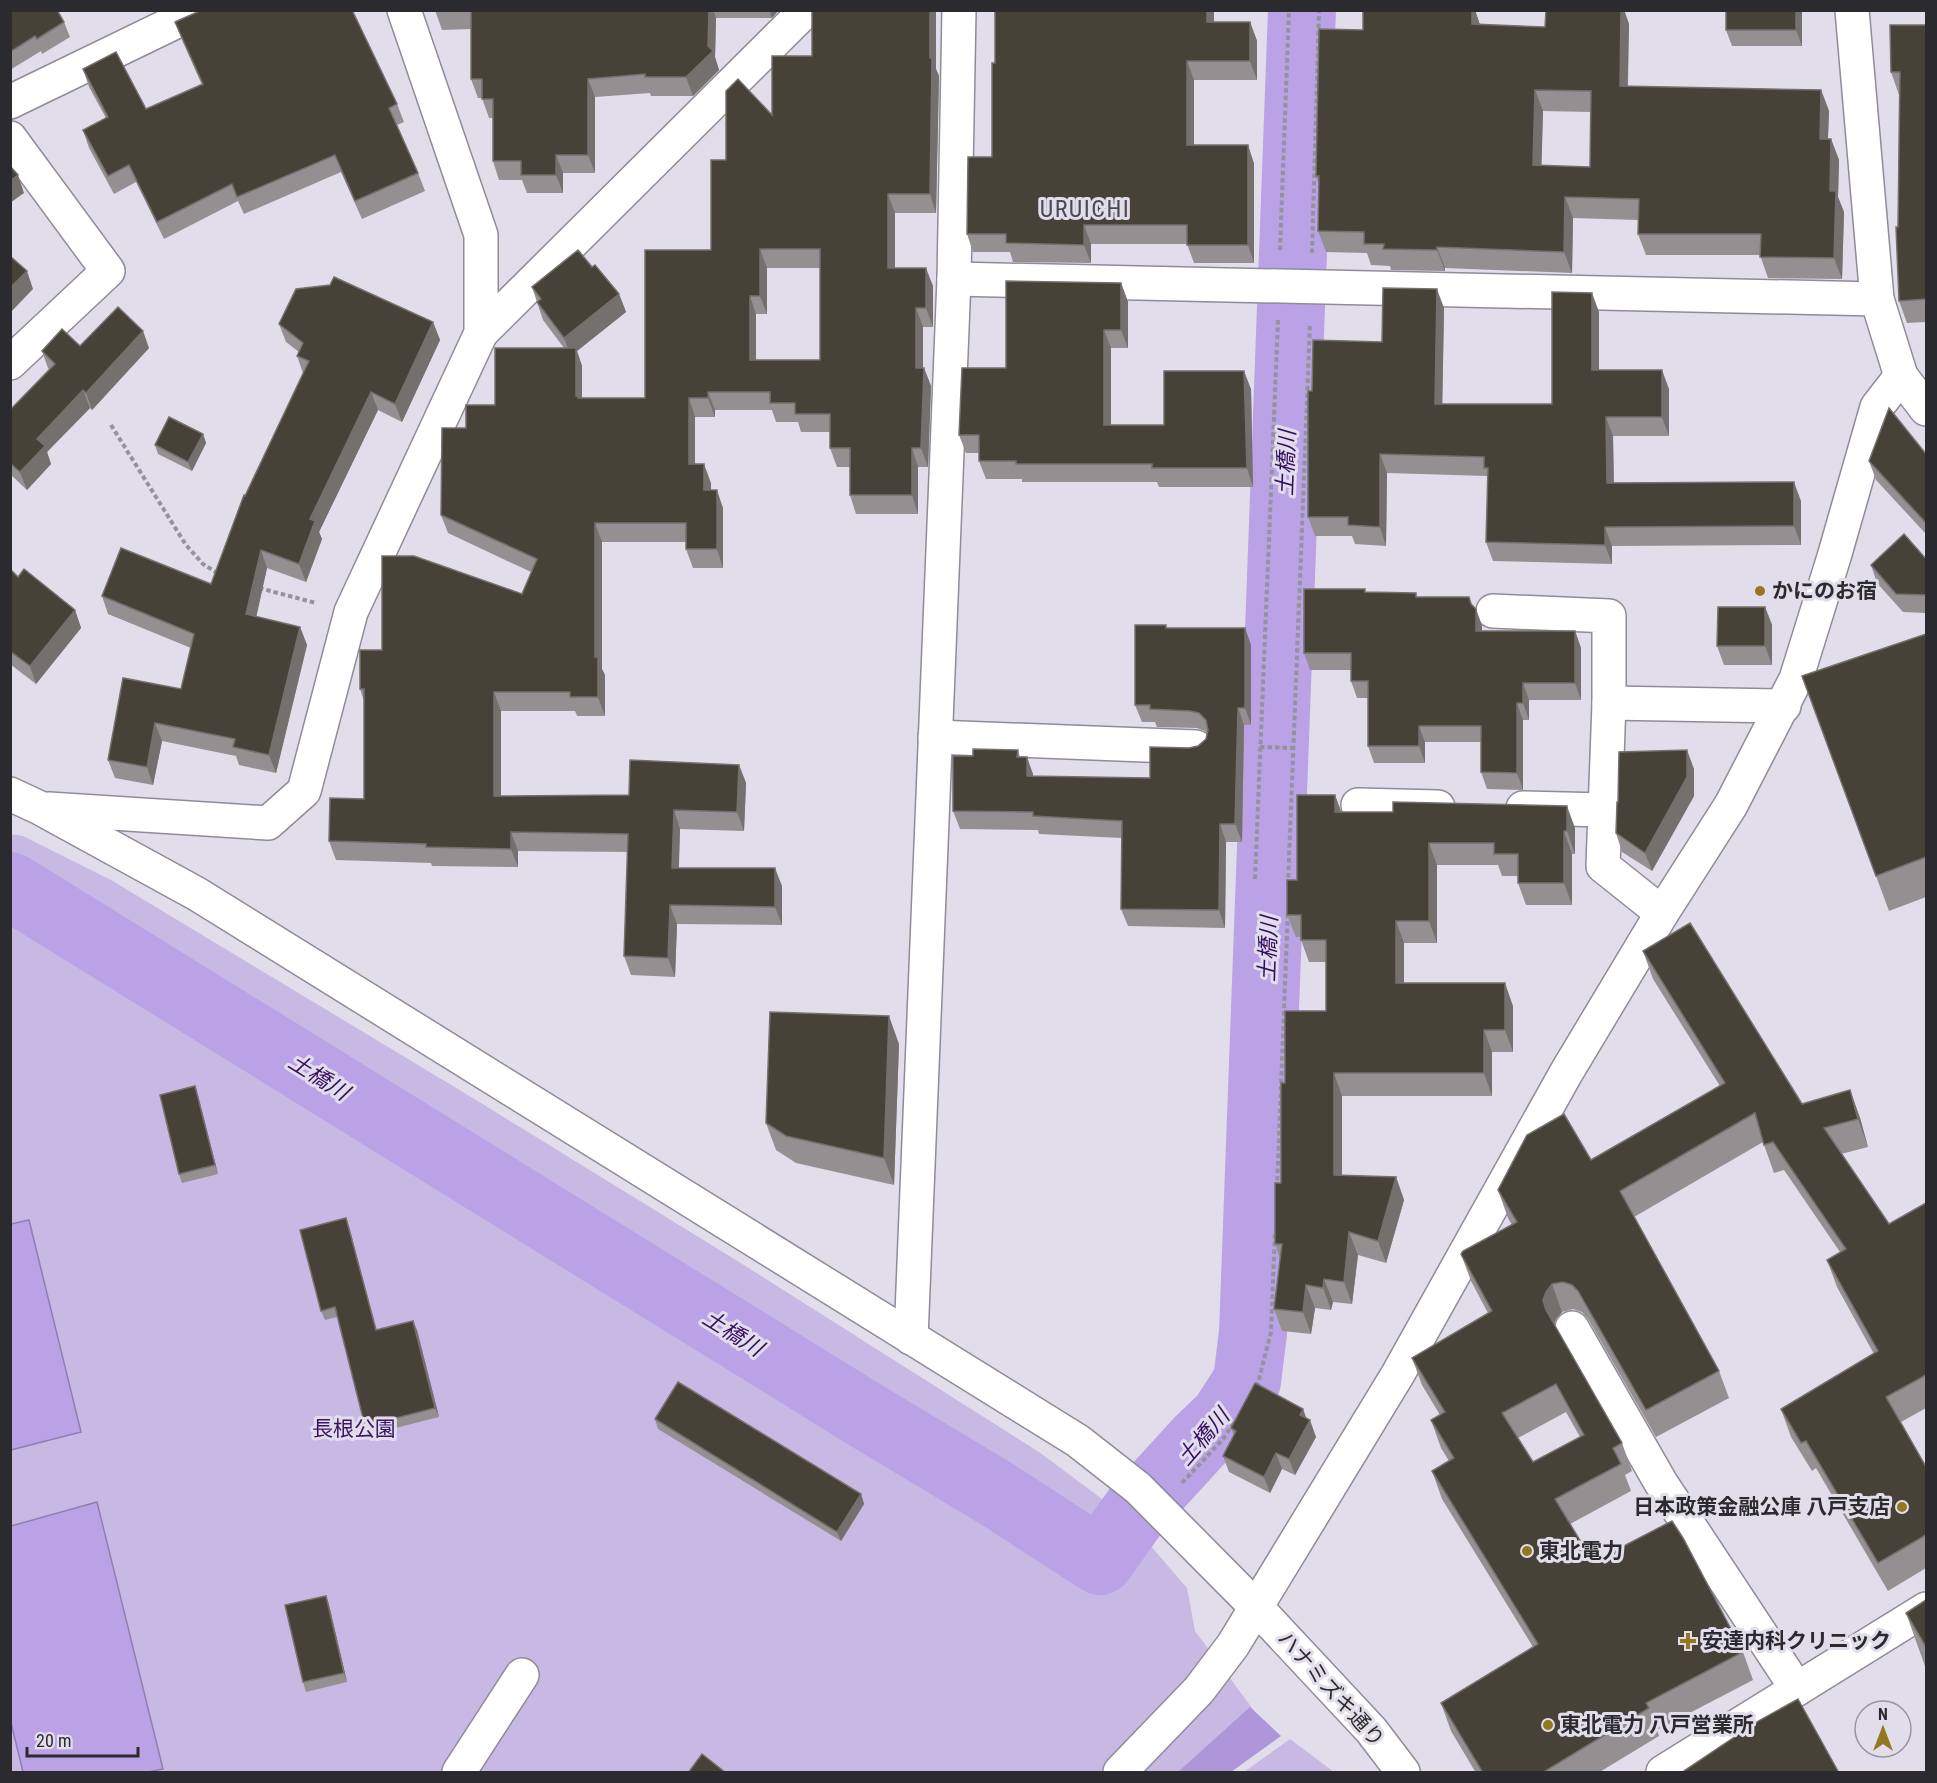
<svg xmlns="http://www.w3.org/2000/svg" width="1937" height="1783" font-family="'Roboto Condensed','Noto Sans JP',sans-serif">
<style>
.green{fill:#c7b8e4}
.forest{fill:#af96da}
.water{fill:#bba2e7;stroke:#907eb0;stroke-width:1.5}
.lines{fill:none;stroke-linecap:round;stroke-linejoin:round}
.river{stroke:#bba2e7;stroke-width:68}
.minor-casing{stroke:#8f8b98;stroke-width:36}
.path{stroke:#94929c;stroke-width:4;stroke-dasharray:4.5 3;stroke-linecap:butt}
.minor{stroke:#fff;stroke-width:33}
.wall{fill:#949091;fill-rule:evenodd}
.shaded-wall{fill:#74706d}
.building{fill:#464237;stroke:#74706d;stroke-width:1.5;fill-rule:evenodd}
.poi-dot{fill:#93781f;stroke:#e1ddeb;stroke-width:2}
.labels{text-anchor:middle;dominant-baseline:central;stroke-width:6;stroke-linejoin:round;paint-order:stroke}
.poi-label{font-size:21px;font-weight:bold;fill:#2b2a2f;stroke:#e1ddeb;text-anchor:start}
.park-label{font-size:21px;fill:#3b1464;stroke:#e1ddeb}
.street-label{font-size:21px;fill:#2b2a2f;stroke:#e1ddeb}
.water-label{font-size:22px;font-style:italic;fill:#370f60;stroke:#e1ddeb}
.quarter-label{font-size:24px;letter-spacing:1.5px;fill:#4c4854;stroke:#e1ddeb}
</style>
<rect width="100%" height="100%" fill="#e1ddeb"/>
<g class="green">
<path d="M10 834 23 836 111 880 476 1100 739 1262 1039 1452 1102 1499 1136 1529 1187 1588 1195 1631 1255 1712 1189 1772H11Z"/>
<path d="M1290 1739 1334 1772H1244Z"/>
</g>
<path class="forest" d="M1250 1707 1281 1736 1231 1772H1178Z"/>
<g class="water">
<path d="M29 1220 81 1432 11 1450V1224Z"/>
<path d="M97 1502 163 1769 148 1772H23L11 1723V1526Z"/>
</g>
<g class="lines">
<path class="river" d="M10 886 867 1416 1000 1496 1100 1561 1137 1509 1200 1440 1224 1417 1247 1381 1253 1333 1302 10"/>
<g class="minor-casing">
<g id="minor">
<path d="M1852 10 1877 299 1901 376 1926 409"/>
<path d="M10 102 200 10"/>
<path d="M10 138 108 271 10 363"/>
<path d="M954 279 1877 299"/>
<path d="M481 333 806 10"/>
<path d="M1493 611 1609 616V703L1603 866 1662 913"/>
<path d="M1609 703 1784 706"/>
<path d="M935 737 1196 747"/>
<path d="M10 794 40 808 197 894 1078 1441 1138 1488 1256 1607 1371 1730 1403 1772"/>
<path d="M1358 805 1438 807"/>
<path d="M1523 808 1605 810"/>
<path d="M49 809 268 823 304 791 351 612 481 333V235L404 10"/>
<path d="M1572 1328 1661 1483 1797 1689"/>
<path d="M911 1338 954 279 959 10"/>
<path d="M459 1772 522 1675"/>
<path d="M1120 1772 1199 1690 1233 1645 1398 1374 1566 1073 1662 913 1731 805 1796 679 1834 557 1877 407 1901 376"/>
<path d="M1663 1772 1926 1609"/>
</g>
</g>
<g class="path">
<path d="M1280 250 1289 10"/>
<path d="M1312 253 1319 10"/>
<path d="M111 425 186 545 203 564 219 574"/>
<path d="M259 588 316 603"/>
<path d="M1260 747 1294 748"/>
<path d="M1255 879 1278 320"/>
<path d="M1288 885 1310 323"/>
<path d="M1277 1188 1288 908"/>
<path d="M1257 1387 1271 1332 1275 1231"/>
<path d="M1182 1483 1223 1439 1235 1421"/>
</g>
<use href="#minor" class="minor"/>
</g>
<g class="wall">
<path d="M10 10 64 22 70 37 42 54 41 51 10 70Z"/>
<path d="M202 10H359L353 13 397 104 404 122 397 125 418 173 425 191 362 219 341 172 244 214 238 201 164 239 136 182 114 194 89 148 83 130 106 118 89 87 83 69 146 109 202 85 182 40 175 22Z"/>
<path d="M435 10H779L772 18H716L715 57 719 70 693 96H651L650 93 595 97V173H563V193H527L522 180H499L493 161V118H489L482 98H478L471 79V29L442 30Z"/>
<path d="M936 10V69L939 76 936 213H895V268L933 286V327H923V368H924L931 386 928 467H918V514H856L850 495V467H837L830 448V432H801L798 422H776L772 410H715V417H695V464L711 483V490L723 508V568H693L686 549V542H602V669L605 675V716H577L575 711H501V796L629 795 739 765 746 783 744 831 680 829 679 868 782 886V925L677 924 675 977 631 975 624 956 628 852 518 851V867L432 866 431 863 336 860 329 841 364 799V701L360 689 382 650 522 594 531 572 448 533 441 515 466 428 564 348 543 320 532 287 592 267 619 294 626 312 577 351 582 366V398H645L711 250 726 160 772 115 812 56ZM767 268H820V360H756V314H767Z"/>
<path d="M1214 10V22H1250L1257 41V80H1194V145H1248L1254 164V263H1194L1187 244H1091V263L1013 262 1010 252H973L967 234 992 157 995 63Z"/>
<path d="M1363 10H1475L1480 25 1545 27 1546 10H1624L1629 24 1628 86 1821 90 1829 111 1828 139H1831L1839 160 1838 197 1844 212 1842 279 1768 278 1760 255H1646L1638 234V220L1573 218 1572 273 1445 268V271L1391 270 1390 266 1371 265 1367 253 1326 252 1318 231 1319 185 1316 176 1363 30ZM1543 111 1591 112 1590 167 1541 166Z"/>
<path d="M1802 10V46H1732L1726 30Z"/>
<path d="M1926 25V322L1907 323 1899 301 1898 227 1899 95 1891 72Z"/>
<path d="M1121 283 1128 302V348H1111V425H1164L1251 389 1253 487H1159L1157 482H1022V479H986L979 461V453H966L959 435Z"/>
<path d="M1444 308 1442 404H1552L1599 312V370L1669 389V436H1613L1614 483 1801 501V545L1612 546V564L1493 561 1486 542 1488 478 1487 476 1387 473 1386 546 1355 544 1352 536H1315L1308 517 1312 391 1382 342Z"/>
<path d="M433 322 440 340 402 422 378 410 319 532 322 539 306 582 267 568 256 616 300 627 307 645 276 773 239 765 236 756 162 741 153 785 115 778 108 760 181 689 191 648 108 614 102 596 211 584 245 496 303 373 297 356 299 352 286 342 279 324Z"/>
<path d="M80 346 149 348 92 410 90 408 47 452 51 464 27 490 10 474V410L49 369 48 368 42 351Z"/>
<path d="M203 434 206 443 192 471 158 454 155 445Z"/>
<path d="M1926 454V534L1876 480 1869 461Z"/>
<path d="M1926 559V613L1903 612 1877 583 1871 565Z"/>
<path d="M10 569 18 577 75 610 81 628 36 684 10 664Z"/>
<path d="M1367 592 1417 597 1472 605 1476 609 1482 626V631H1575L1581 648V700H1529V720H1523V790L1487 789 1481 772V742H1425V763H1374L1368 746V698H1357L1351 681V670H1310L1304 653Z"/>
<path d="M1765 607 1772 625V665H1724L1717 646Z"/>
<path d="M1167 628H1245L1251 645V725H1244L1242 842H1226L1225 928 1128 926 1121 909 1122 838 1039 834 1038 830 960 829 953 811 973 756 1018 750 1020 757 1033 774V776L1150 778 1189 748 1198 746 1206 739 1207 733 1205 731 1197 728 1157 727 1155 722H1142L1135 705Z"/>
<path d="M1926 634V897L1889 911 1802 676Z"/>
<path d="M1694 769V796L1652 871 1622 852 1616 833 1618 802Z"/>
<path d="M1335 795 1341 812 1575 828V854H1572V905H1526L1518 883V876H1502L1498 865H1437V943H1404V983L1513 1006V1052H1492V1096H1342V1175L1396 1177 1404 1200 1386 1263 1358 1255 1352 1304 1333 1302 1331 1310 1315 1308 1311 1334 1282 1331 1274 1309 1280 1259 1275 1244 1281 1183 1285 1083 1326 1011V962H1309L1301 940V937H1296L1287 915Z"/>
<path d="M1643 951 1802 1104 1850 1090 1860 1118 1868 1147 1841 1154 1889 1224 1926 1203V1408L1901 1422 1926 1467V1568L1888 1591 1816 1468 1812 1471 1791 1437 1781 1409 1874 1354 1837 1287 1827 1260 1840 1252 1784 1170 1774 1173 1763 1142 1634 1217 1719 1371 1729 1398 1656 1437 1588 1319 1582 1312 1573 1309 1562 1312 1556 1319 1554 1324 1622 1443 1632 1471 1625 1475 1631 1491 1570 1524 1593 1562 1743 1652 1753 1680 1657 1730 1659 1736 1598 1773H1476L1451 1731 1441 1703 1533 1647 1442 1499 1432 1471 1449 1461 1441 1448 1431 1420 1440 1415 1422 1385 1412 1358 1488 1313 1471 1281 1461 1254 1512 1225 1508 1218 1498 1190 1591 1160 1720 1086 1653 979ZM1566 1412 1580 1437 1533 1462 1518 1438Z"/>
<path d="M899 1044 894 1185 796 1163 776 1150 766 1123Z"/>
<path d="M195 1086 198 1096 218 1174 182 1183 179 1174Z"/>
<path d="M349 1227 376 1330H417L439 1417 368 1435 365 1426 337 1317 325 1320 321 1311Z"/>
<path d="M1303 1409 1306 1418 1316 1437 1295 1475 1282 1469 1270 1493 1229 1472 1223 1456 1234 1436 1231 1428Z"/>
<path d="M655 1419 861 1494 864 1504 841 1541 658 1429Z"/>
<path d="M326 1596 329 1605 347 1682 306 1692 303 1682Z"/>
<path d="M1926 1600V1669L1906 1613Z"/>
</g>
<g class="shaded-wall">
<path d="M709 10H713L716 18 715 57 719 70 693 96 686 77 708 46Z"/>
<path d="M769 10H779L772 18Z"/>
<path d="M930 10H936V69L939 76 936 213 930 194Z"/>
<path d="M1207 10H1214V41L1207 22Z"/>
<path d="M1472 10H1475L1480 25 1472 24Z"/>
<path d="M1621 10H1624L1629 24 1627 107 1620 86Z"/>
<path d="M1796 10H1802V46L1796 30Z"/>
<path d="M1250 22 1257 41V80L1250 61Z"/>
<path d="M1187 61 1194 80V164L1187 145Z"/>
<path d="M588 79 595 97V173L588 155Z"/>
<path d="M1535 90 1543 111 1541 186 1533 165Z"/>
<path d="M1821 90 1829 111 1827 160 1820 139Z"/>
<path d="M1831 139 1839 160 1838 197 1844 212 1842 279 1834 258 1830 191Z"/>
<path d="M1248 145 1254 164V263L1248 245Z"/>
<path d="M556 155 563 173V193L556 175Z"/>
<path d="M18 175 24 193 10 203V181Z"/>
<path d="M888 194 895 213V286L888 268Z"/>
<path d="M1565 197 1573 218 1572 273 1564 252Z"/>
<path d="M1084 225 1091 244V263L1084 245Z"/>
<path d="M1437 247 1445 268V271L1437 250Z"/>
<path d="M760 249 767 268V314L760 296Z"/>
<path d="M926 268 933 286V327L926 308Z"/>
<path d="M27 271 33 289 10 313V288Z"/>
<path d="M1121 283 1128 302V348L1121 330Z"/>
<path d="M1437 289 1444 308 1442 423 1435 404Z"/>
<path d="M1592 293 1599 312V389L1592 370Z"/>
<path d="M619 294 626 312 577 351 582 366V408L576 396 571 356 564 338Z"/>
<path d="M750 296 756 314V379L750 360Z"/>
<path d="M916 308 923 327V386L916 368Z"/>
<path d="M433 322 440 340 402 422 395 404Z"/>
<path d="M1104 330 1111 348V443L1104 425Z"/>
<path d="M143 331 149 348 92 410 86 393Z"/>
<path d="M924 368 931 386 928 467 921 448Z"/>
<path d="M1662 370 1669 389V436L1662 417Z"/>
<path d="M1244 371 1251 389 1253 487 1247 468Z"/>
<path d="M83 390 90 408 47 452 51 464 27 490 20 472 37 439Z"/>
<path d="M371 392 378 410 319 532 322 539 306 582 299 564 310 519Z"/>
<path d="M708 392 715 410V417L708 398Z"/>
<path d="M689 398 695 417V483L689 464Z"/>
<path d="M1606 417 1613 436 1614 502 1607 483Z"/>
<path d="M203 434 206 443 192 471 188 462Z"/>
<path d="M912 448 918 467V514L912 495Z"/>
<path d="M1380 454 1387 473 1386 546 1380 527Z"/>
<path d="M704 464 711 483V508L704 490Z"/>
<path d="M1794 482 1801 501V545L1794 526Z"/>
<path d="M717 490 723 508V568L717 549Z"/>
<path d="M595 523 602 542V669L605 675V716L598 697 595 657Z"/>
<path d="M1605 527 1612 546V564L1605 545Z"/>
<path d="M261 550 267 568 253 632 246 614Z"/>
<path d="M1469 597 1476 616V609L1482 626V648L1476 631Z"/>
<path d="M1765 607 1772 625V665L1765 646Z"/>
<path d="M75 610 81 628 36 684 30 666Z"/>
<path d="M300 627 307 645 276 773 269 755Z"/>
<path d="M1245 628 1251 645V725L1245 708Z"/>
<path d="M1575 631 1581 648V700L1575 683Z"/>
<path d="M1523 683 1529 700V720L1523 703Z"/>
<path d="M494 692 501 711V815L494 796Z"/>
<path d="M1517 703 1523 720V790L1517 773Z"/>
<path d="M1238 708 1244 725 1242 842 1235 824Z"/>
<path d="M155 723 162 741 153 785 147 767Z"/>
<path d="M1419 726 1425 742V763L1419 746Z"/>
<path d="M1687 750 1694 769V796L1652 871 1645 853Z"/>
<path d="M1027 757 1033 774V793L1027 776Z"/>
<path d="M739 765 746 783 744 831 737 812Z"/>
<path d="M1335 795 1343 817 1335 812Z"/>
<path d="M1567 806 1575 828V854L1567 831Z"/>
<path d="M674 810 680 829 678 886 672 868Z"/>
<path d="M1220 824 1226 842 1225 928 1219 910Z"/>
<path d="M1564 831 1572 854V905L1564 883Z"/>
<path d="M511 832 518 851V867L511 849Z"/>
<path d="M1429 843 1437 865V943L1429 921Z"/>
<path d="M775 868 782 886V925L775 907Z"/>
<path d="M670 905 677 924 675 977 668 958Z"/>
<path d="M1396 921 1404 943V1006L1396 983Z"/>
<path d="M1505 983 1513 1006V1052L1505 1030Z"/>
<path d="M889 1016 899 1044 894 1185 884 1158Z"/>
<path d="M1484 1030 1492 1052V1096L1484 1073Z"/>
<path d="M1334 1073 1342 1096V1197L1334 1175Z"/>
<path d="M195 1086 198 1096 218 1174 215 1165Z"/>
<path d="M1850 1090 1860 1118 1868 1147 1858 1119Z"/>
<path d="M1396 1177 1404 1200 1386 1263 1378 1241Z"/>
<path d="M346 1218 349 1227 379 1339 376 1330Z"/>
<path d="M1349 1232 1358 1255 1352 1304 1344 1282Z"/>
<path d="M1324 1279 1333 1302 1331 1310 1323 1288Z"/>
<path d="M1552 1284 1562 1312 1556 1319 1553 1327 1546 1310 1543 1300 1546 1292Z"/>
<path d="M1306 1285 1315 1308 1311 1334 1303 1312Z"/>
<path d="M413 1321 417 1330 439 1417 435 1408Z"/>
<path d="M1303 1409 1308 1423 1310 1420 1316 1437 1295 1475 1289 1459 1300 1415Z"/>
<path d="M1276 1453 1282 1469 1270 1493 1264 1477Z"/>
<path d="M861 1494 864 1504 841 1541 837 1532Z"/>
<path d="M326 1596 329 1605 347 1682 344 1673Z"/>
</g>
<g class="building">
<path d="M10 10H57L64 22 37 39 35 36 10 52Z"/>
<path d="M202 10H352L397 104 389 108 418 173 355 201 335 155 237 197 232 184 157 222 129 165 108 176 83 130 108 117 83 69 116 52 146 109 203 84 175 22Z"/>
<path d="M435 10H709L708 46 713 51 686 77H645V74L588 79V155H556V175H521V161H493V99H482V79H471V11Z"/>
<path d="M812 10H930V58H932L930 194H888V268H926V308H916V368H924L921 448H912V495H850V448H830V414H795V403H770V392H708V398H689V464H704V490H717V549H686V523H595V657H598V697H570V692H494V796L629 795 630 760 739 765 737 812 674 810 672 868H775V907L670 905 668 958 624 956 628 834 511 832V849L426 847V844L329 841 330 798 364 799V689H360V650H382V556H414L522 594 537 559 441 515 442 428H466V405H495V348H576V396H578V398H645V250H711V160H726V91L738 79 772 115V56H812ZM760 249H820V360H750V296H760Z"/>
<path d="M995 10H1207V22H1250V61H1187V145H1248V245H1187V225H1084V245L1006 243V234H967L968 157H992V63H995Z"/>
<path d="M1363 10H1472V24L1545 27 1546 10H1621L1620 86 1821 90 1820 139H1831L1830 191H1836L1834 258 1760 257 1761 234H1638L1639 199 1565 197 1564 252 1437 247V250L1383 249 1384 244H1364V232L1318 231 1319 176H1316L1319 29 1363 30ZM1535 90 1591 91 1590 167 1533 165Z"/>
<rect x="1726" y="10" width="70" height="20"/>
<path d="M1890 25H1926V299L1899 301 1896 227H1898L1900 72H1891Z"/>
<path d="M10 166 18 175 10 181Z"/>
<path d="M578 250 592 267 595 265 619 294 564 338 537 302 541 299 532 287Z"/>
<path d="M10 256 27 271 10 288Z"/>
<path d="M334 277 433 322 395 404 371 392 310 519 315 521 299 564 261 550 246 614 300 627 269 755 233 747 235 739 155 723 147 767 108 760 123 678 181 689 194 634 102 596 121 548 211 584 244 495 245 496 309 361 297 356 303 343 279 324 296 289 330 285Z"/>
<path d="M1006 281 1121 283V330H1104V425H1164V371H1244L1247 468H1152V464H1016V461H979V435H959L962 368H1006Z"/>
<path d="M1383 288 1437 289 1435 404H1552V292L1592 293V370H1662V417H1606L1607 483 1794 482V526L1605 527V545L1486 542 1488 468H1484V457L1380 454V527L1348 525V517H1308V391H1312L1313 340 1382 342Z"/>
<path d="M118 307 143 331 86 393 83 390 37 439 45 446 20 472 10 463V410L55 364 42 351 62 329 80 346Z"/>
<path d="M1889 408 1926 454V523L1869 461Z"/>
<path d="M169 417 203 434 188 462 155 445Z"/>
<path d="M1904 534 1926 559V595L1896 594 1871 565Z"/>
<path d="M10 569 18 577 24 569 75 610 30 666 10 651Z"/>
<path d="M1304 589H1365V592L1416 593V597H1469L1471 604 1476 609V631H1575V683H1523V703H1517V773L1481 772V726H1419V746H1368V681H1351V653H1304Z"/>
<path d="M1718 607H1765V646H1717Z"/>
<path d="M1135 625H1166V628H1245V708H1238L1235 824H1220L1219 910 1121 909 1122 821 1033 816V812L953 811V756H973V749L1018 750 1017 757H1027V776L1150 778V747L1189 748 1198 746 1206 739 1208 730 1206 720 1199 713 1190 711 1150 709V705H1135Z"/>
<path d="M1926 634V857L1876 876 1802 676Z"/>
<path d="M1687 750V777L1645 853 1616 833 1617 802H1618L1619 752Z"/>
<path d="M1297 795H1335V812H1393V802L1567 806V831H1564V883H1518V854H1494V843H1429V921H1396V983H1505V1030H1484V1073H1334V1175L1396 1177 1378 1241 1349 1232 1344 1282 1324 1279 1323 1288 1306 1285 1303 1312 1274 1309 1282 1244H1275V1183H1281V1083H1285V1011H1326V940H1301V915H1287V880H1297Z"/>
<path d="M1690 923 1802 1104 1850 1090 1858 1119 1824 1128 1889 1224 1926 1203V1375L1886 1397 1926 1467V1535L1878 1563 1806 1441 1801 1443 1781 1409 1878 1351 1827 1260 1846 1249 1773 1142 1764 1145 1755 1113 1620 1191 1719 1371 1646 1410 1578 1291 1572 1285 1563 1282 1552 1284 1546 1292 1543 1300 1546 1310 1622 1443 1613 1448 1621 1464 1555 1499 1593 1562 1672 1521 1683 1538 1743 1652 1646 1703 1649 1708 1542 1773H1483L1441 1703 1538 1644 1432 1471 1454 1458 1431 1420 1445 1412 1412 1358 1492 1311 1461 1254 1463 1251 1517 1222 1498 1190 1527 1135 1564 1114 1591 1160 1725 1083 1643 951ZM1556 1384 1584 1435 1533 1462 1502 1413Z"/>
<path d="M770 1012 889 1016 884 1158 786 1136 766 1123Z"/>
<path d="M195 1086 215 1165 179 1174 160 1095Z"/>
<path d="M346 1218 376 1330 413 1321 435 1408 365 1426 335 1307 321 1311 300 1230Z"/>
<path d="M678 1382 861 1494 837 1532 655 1419Z"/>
<path d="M1255 1383 1303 1409 1300 1415 1310 1420 1289 1459 1276 1453 1264 1477 1223 1456 1236 1431 1231 1428Z"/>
<path d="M326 1596 344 1673 303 1682 285 1605Z"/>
<path d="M1926 1600V1647L1906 1613Z"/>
<path d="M1798 1699 1839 1773H1684V1771L1736 1736 1735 1734Z"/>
<path d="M702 1754 726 1773H688Z"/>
</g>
<g class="poi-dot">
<circle cx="1760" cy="591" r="6"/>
<circle cx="1902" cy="1507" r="6"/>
<circle cx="1527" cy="1551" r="6"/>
<path d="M1685 1632h6v6h6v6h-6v6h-6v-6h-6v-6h6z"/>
<circle cx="1548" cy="1725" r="6"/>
</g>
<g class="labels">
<g class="poi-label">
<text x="1772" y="591">かにのお宿</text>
<text x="1890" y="1507" text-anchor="end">日本政策金融公庫 八戸支店</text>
<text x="1539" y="1551">東北電力</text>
<text x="1702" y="1641">安達内科クリニック</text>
<text x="1560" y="1725">東北電力 八戸営業所</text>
</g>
<g class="park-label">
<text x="354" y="1429">長根公園</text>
</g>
<g class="street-label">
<text transform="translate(1331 1689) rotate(48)">ハナミズキ通り</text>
</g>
<g class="water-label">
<text transform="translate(1286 463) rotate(-88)">土橋川</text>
<text transform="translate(1268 949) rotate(-88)">土橋川</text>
<text transform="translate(319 1077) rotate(32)">土橋川</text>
<text transform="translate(733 1333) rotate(32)">土橋川</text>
<text transform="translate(1203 1437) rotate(-49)">土橋川</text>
</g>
<g class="quarter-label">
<text x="1085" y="209">URUICHI</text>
</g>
</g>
<rect width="1937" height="1783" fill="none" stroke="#2b2a2f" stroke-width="24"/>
<g transform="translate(1883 1729)"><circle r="28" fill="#e1ddeb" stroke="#9895a0" stroke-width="1.5"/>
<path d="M0-4.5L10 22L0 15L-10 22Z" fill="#93781f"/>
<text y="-9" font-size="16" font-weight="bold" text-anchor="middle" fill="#2b2a2f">N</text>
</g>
<path d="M27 1747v9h111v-9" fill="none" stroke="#2b2a2f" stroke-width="3"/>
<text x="36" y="1747" font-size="18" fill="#2b2a2f" stroke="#e1ddeb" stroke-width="4.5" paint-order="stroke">20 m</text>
</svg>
